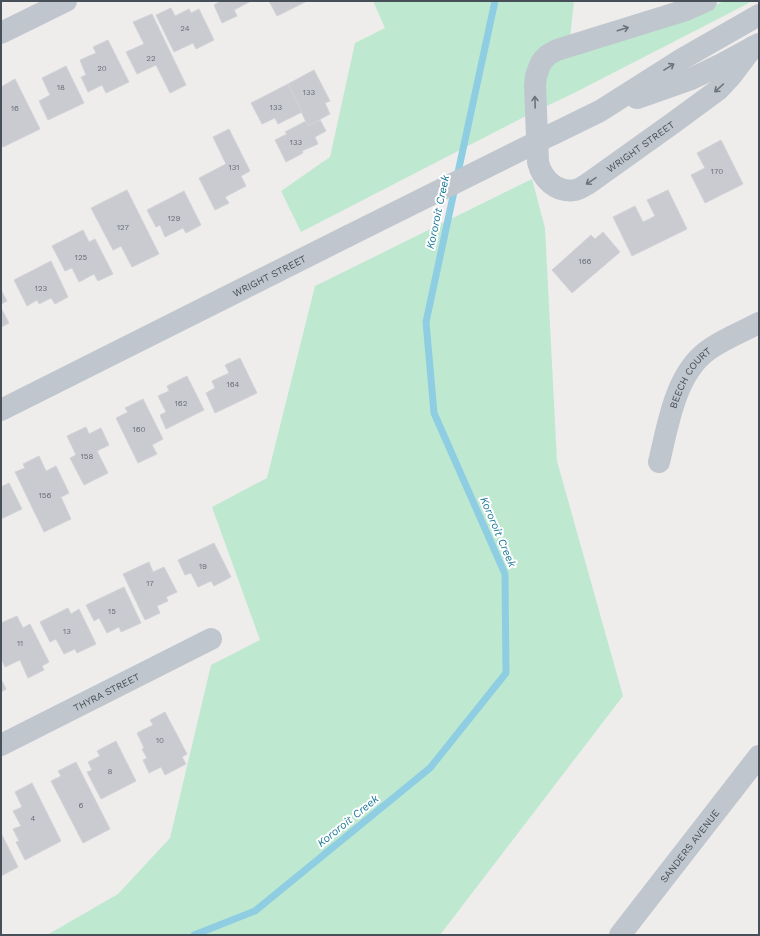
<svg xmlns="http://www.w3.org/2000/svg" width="760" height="936" font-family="'Work Sans',sans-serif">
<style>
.green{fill:#bee9d0}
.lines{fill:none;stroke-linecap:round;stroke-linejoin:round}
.stream{stroke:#8fcee2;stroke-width:7}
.building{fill:#cacbd1;stroke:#d1d3d7}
.minor{stroke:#bfc6cd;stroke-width:22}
.tertiary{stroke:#bfc6cd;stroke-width:22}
.tertiary-bridge{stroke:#bfc6cd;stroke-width:22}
.oneway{stroke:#6b737b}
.labels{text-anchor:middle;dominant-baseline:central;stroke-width:4;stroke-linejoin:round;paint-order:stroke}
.number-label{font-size:8px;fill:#686e76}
.street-label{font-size:10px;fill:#474f58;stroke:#fff}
.water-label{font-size:11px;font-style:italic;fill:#1a7998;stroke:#fff}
</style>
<rect width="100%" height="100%" fill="#efecec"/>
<g class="green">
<path d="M373 1H574L568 56 700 13 724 1H750L749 3 574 93 526 116 301 232 281 191 330 157 355 43 385 28Z"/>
<path d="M532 179 545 228 557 461 623 696 440 935H47L118 894 170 838 211 665 260 640 212 507 267 478 315 286Z"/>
</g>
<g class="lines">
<g class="stream">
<path d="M457 177 495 1"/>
<path d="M194 935 255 911 430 768 506 673 505 574 434 413 426 322 455 187"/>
</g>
</g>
<g class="building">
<path d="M219 1H251L234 10 237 16 222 23 214 5 219 2Z"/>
<path d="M269 1H307L277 16Z"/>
<path d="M171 8 175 16 189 9 191 13 199 9 214 40 196 49 193 43 174 52 156 15Z"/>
<path d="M152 14 186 85 170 93 156 65 137 74 126 52 144 44 133 22Z"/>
<path d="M108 40 129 82 106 93 102 85 88 92 81 77 86 75 80 60 96 53 93 47Z"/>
<path d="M66 66 84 103 48 120 39 101 50 95 42 78Z"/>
<path d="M314 70 330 101 325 103 330 114 308 126 288 84Z"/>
<path d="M15 79 40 129 3 147 1 142V87Z"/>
<path d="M288 84 302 112 278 124 275 118 262 124 251 103Z"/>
<path d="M320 120 326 131 315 137 318 144 302 151 303 153 286 162 275 140 287 134 285 132 306 121 308 126Z"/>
<path d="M229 129 250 171 241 176 246 186 225 197 229 203 215 210 199 178 226 164 213 137Z"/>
<path d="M721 140 743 184 705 203 691 175 705 168 697 153Z"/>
<path d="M127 190 159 254 132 267 121 246 113 250 91 208Z"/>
<path d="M668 190 687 229 632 256 613 217 635 206 643 222 655 216 647 200Z"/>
<path d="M184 191 201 225 186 233 183 228 165 237 160 225 156 227 147 210Z"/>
<path d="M83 230 89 242 95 239 113 274 98 281 94 274 79 282 72 268 65 271 52 246Z"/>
<path d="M603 232 620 252 572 293 552 270 591 235 595 239Z"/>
<path d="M51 261 68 297 55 304 51 298 39 304 37 300 27 306 14 280Z"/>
<path d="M1 290 7 301 1 304Z"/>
<path d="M1 308 9 323 1 327Z"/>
<path d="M240 358 257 393 215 413 206 393 215 388 212 381 229 373 225 365Z"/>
<path d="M187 376 204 410 166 429 160 415 166 412 158 396 169 391 167 386Z"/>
<path d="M143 399 163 439 152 445 157 454 138 463 116 418 128 412 125 408Z"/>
<path d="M86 427 89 434 101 428 109 445 97 451 108 473 84 485 70 458 76 455 67 436Z"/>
<path d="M39 456 46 471 56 466 69 493 61 497 71 519 44 532 15 472 25 468 23 464Z"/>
<path d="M9 483 22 509 1 519V487Z"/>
<path d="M214 543 231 577 214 586 211 581 198 587 191 573 185 575 178 560Z"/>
<path d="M149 562 153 572 164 567 177 592 166 597 168 601 157 606 160 613 145 620 123 574Z"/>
<path d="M124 587 141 623 121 632 119 627 107 633 99 618 94 621 86 605Z"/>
<path d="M68 608 71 614 79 609 96 644 77 653 75 649 64 654 56 639 50 642 40 622Z"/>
<path d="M17 616 23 628 30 624 49 662 42 666 44 670 28 678 20 660 5 667 1 658V623Z"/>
<path d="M1 679 6 689 1 692Z"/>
<path d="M165 712 187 754 182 757 186 764 165 775 161 767 149 773 143 760 147 758 142 749 144 748 137 733 153 725 150 720Z"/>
<path d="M116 741 136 781 101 799 87 772 92 770 88 762 100 756 97 751Z"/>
<path d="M76 762 110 829 83 843 51 781 61 776 58 771Z"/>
<path d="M32 783 61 841 25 860 16 842 19 841 13 829 21 826 13 811 22 807 15 792Z"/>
<path d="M1 833 18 867 1 876Z"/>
</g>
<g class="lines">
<g class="minor">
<path id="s1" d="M706 1 686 10 557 50 548 55 543 60 540 65 536 76 535 85 538 162C542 179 556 193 575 190 580 189 584 186 589 183L673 123 718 90 731 76 753 47"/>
<path d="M1 33 66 1"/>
<path id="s2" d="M659 462C668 425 675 375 707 351 723 339 742 332 759 323"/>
<path id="s3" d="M1 745 211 639"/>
<path id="s4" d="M620 935 759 756"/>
</g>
<g class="tertiary">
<path d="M637 98 691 79 720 65 759 44"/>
<path d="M553 134 600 111 682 59 759 15"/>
<path id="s5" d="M1 410 348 236"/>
</g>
<path class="tertiary-bridge" d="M348 236 553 134"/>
</g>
<defs><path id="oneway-shaft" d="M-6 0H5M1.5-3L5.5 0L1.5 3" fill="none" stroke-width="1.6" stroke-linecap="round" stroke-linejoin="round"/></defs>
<g class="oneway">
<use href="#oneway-shaft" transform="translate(623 29) rotate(-17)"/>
<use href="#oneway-shaft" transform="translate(669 67) rotate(-32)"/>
<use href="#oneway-shaft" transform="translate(719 88) rotate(138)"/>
<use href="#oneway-shaft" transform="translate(535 102) rotate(-92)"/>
<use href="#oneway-shaft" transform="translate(591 181) rotate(146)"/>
</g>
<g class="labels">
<g class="number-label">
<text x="185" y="28">24</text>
<text x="151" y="58">22</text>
<text x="102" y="68">20</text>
<text x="61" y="87">18</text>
<text x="309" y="92">133</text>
<text x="276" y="107">133</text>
<text x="15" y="108">16</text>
<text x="296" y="142">133</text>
<text x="234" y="167">131</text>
<text x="717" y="171">170</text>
<text x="174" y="218">129</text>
<text x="123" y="227">127</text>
<text x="81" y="257">125</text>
<text x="585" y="261">166</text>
<text x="41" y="288">123</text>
<text x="233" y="384">164</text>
<text x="181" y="403">162</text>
<text x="139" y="429">160</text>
<text x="87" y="456">158</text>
<text x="45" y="495">156</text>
<text x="203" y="566">19</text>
<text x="150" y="583">17</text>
<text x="112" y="611">15</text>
<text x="67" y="631">13</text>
<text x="20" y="643">11</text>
<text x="160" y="740">10</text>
<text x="110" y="771">8</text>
<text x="81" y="805">6</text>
<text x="33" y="818">4</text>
</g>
<g class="street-label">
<text stroke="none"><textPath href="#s1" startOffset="408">WRIGHT STREET</textPath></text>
<text stroke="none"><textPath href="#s5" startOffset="300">WRIGHT STREET</textPath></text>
<text stroke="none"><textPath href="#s2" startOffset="91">BEECH COURT</textPath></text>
<text stroke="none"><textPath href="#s3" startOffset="118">THYRA STREET</textPath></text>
<text stroke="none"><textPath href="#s4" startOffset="113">SANDERS AVENUE</textPath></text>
</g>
<g class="water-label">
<text transform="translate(438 212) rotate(-78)">Kororoit Creek</text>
<text transform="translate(498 532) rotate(67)">Kororoit Creek</text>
<text transform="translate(348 821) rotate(-39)">Kororoit Creek</text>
</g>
</g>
<rect width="760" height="936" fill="none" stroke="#474f58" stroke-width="4"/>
</svg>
